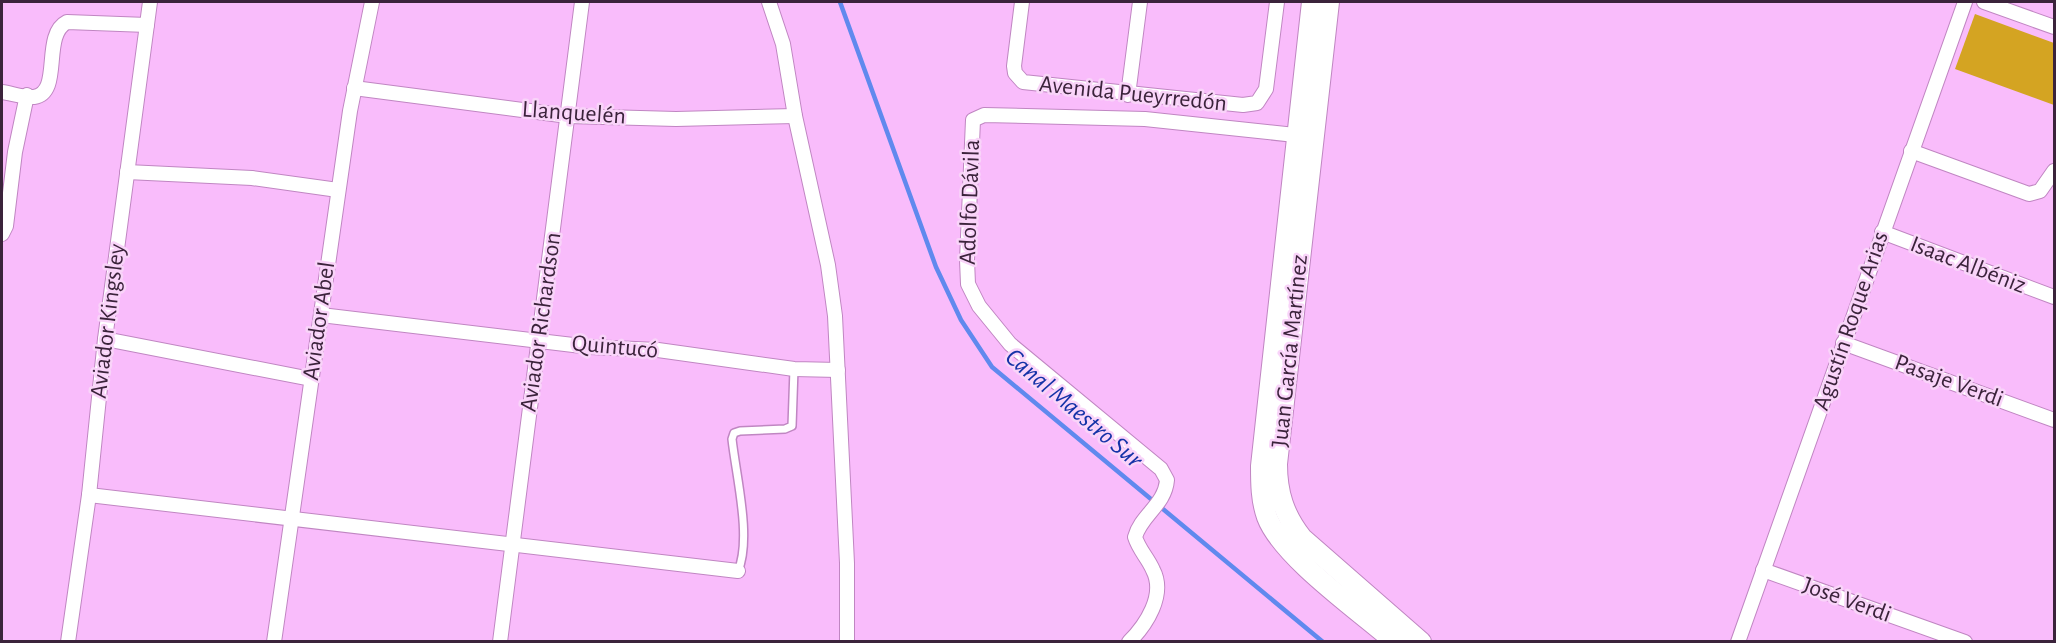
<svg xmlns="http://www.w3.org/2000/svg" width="2056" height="643" font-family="'Alegreya Sans',sans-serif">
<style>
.green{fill:#d4a422}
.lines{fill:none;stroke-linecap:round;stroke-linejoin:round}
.stream{stroke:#6089ee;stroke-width:4.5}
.lane-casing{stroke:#c086c2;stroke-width:10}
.street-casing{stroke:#c086c2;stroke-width:16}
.secondary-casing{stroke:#c086c2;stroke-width:22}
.lane{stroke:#fff;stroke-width:7}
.street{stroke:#fff;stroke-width:14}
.secondary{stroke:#fff;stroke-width:20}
.labels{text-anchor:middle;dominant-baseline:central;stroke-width:5;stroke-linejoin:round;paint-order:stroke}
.street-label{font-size:24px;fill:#3b233b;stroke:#f9d4f9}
.water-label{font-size:26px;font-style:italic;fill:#1432a7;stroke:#f9d4f9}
</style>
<rect width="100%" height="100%" fill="#f9bcfb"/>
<path class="green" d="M1975 14 2054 43V105L1955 69Z"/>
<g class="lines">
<path class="stream" d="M840 2 936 267 961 320 992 367 1323 642"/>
<g class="lane-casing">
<path id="lane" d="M738 571C752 538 736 476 732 439L734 433 740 431 785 429 792 426 794 369"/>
</g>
<g class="street-casing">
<g id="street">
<path d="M769 2 783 44 795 116 828 265 835 316 847 563V642"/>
<path d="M1022 2 1014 66 1015 73 1023 82 1243 105 1257 103 1266 89 1277 2"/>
<path d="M1984 2 2054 27"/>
<path d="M354 88 568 116 676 119 795 116"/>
<path d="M2 92C11 93 24 98 34 97 63 93 41 35 67 22L147 25"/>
<path d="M1128 95 1140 2"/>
<path d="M1911 151 2029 194 2040 191 2054 171"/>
<path d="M127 172 252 178 338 190"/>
<path d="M1882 232 2054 297"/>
<path d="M2 234 6 226 15 152 27 95"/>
<path d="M321 315 590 347 658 350 794 369 838 370"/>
<path d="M105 339 311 379"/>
<path d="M1843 343 2054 420"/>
<path d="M89 495 738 571"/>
<path d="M1763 570 1965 642"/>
<path d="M68 642 89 495 105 339 150 2"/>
<path d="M274 642 350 111 372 2"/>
<path d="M500 642 582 2"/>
<path d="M1129 642C1146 625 1166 595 1153 570 1148 558 1139 550 1135 537 1141 515 1165 505 1167 480L1161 469 1010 344 979 306 968 284 967 260 973 120 984 115 1145 119 1295 135"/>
<path d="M1738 642 1965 2"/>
</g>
</g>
<g class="secondary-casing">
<g id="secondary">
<path d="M1312 2 1261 466C1261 483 1261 500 1267 517 1282 557 1361 612 1395 642"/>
<path d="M1329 2 1277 464C1277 493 1284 515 1302 538L1421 642"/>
</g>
</g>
<use href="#lane" class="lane"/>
<use href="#street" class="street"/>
<use href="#secondary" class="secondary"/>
</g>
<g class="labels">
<g class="street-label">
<text transform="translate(1133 94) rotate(6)">Avenida Pueyrredón</text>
<text transform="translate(574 113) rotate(4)">Llanquelén</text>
<text transform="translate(970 202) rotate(-88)">Adolfo Dávila</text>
<text transform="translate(1968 265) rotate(21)">Isaac Albéniz</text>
<text transform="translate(108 321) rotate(-83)">Aviador Kingsley</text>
<text transform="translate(319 321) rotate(-82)">Aviador Abel</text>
<text transform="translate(1851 321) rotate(-71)">Agustín Roque Arias</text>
<text transform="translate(541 322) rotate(-82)">Aviador Richardson</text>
<text transform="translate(615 347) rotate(5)">Quintucó</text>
<text transform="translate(1290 351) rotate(-84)">Juan García Martínez</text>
<text transform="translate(1949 381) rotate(20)">Pasaje Verdi</text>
<text transform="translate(1847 600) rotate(20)">José Verdi</text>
</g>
<g class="water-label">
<text transform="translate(1074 408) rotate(40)">Canal Maestro Sur</text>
</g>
</g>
<rect width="2056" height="643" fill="none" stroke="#3b233b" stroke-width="6"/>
</svg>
